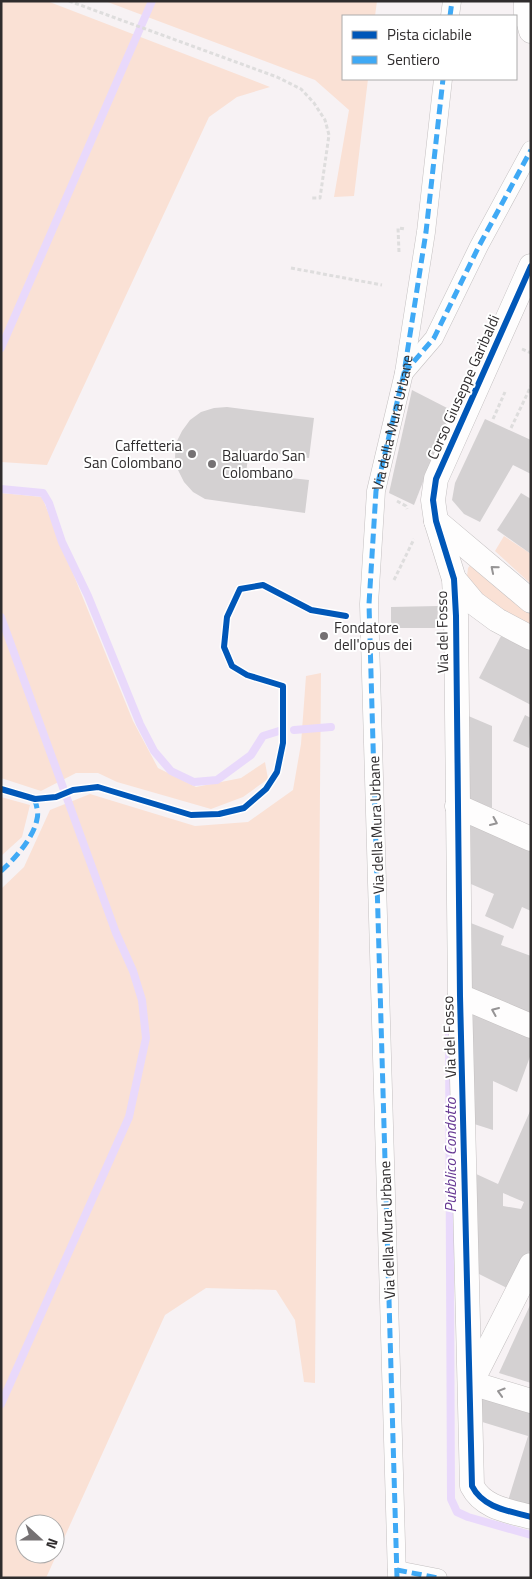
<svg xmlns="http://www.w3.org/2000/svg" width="532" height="1579" font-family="'Titillium Web',sans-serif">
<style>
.green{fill:#fae1d5;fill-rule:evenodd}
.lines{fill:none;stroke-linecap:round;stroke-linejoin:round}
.stream{stroke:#e9d9fb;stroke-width:8}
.building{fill:#d4d1d2;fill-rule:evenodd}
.pedestrian-casing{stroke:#c4c0c1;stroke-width:19}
.minor-casing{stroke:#c4c0c1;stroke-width:25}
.path{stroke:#dedddd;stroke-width:3;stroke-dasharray:4 2.5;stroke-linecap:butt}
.pedestrian{stroke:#fefdfd;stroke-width:18}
.minor{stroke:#fefdfd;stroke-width:24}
.quiet{stroke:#3fa9f5;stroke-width:5;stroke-dasharray:10 5;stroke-linecap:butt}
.cycleway-casing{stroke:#fff;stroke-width:9}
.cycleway{stroke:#0057b8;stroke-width:6}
.oneway{stroke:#969495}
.poi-dot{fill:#757173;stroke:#fff;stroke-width:2}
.labels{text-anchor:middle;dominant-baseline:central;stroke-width:4;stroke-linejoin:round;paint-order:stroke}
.street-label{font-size:15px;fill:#2f2c2d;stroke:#fff}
.poi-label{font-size:15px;fill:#2f2c2d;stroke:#fff;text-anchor:start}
.water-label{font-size:16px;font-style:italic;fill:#673993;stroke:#fff}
</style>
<rect width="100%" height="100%" fill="#f7f2f4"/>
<g class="green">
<path d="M1 1H47L270 87 237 97 209 117 47 465 1 462Z"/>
<path d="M105 1H377L375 16H343V79H368L354 196 334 197 349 110 315 80Z"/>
<path d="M1 493 42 497 133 721 158 768 196 787 241 778 265 762 268 779 243 797 211 809 117 782 98 773H76L41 791 1 778Z"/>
<path d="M504 536 531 554V584L495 551Z"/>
<path d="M473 562 481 566 531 613V631L507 618 473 586 467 576 468 568Z"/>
<path d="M321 673 315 1383 304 1382 295 1320 276 1290 206 1288 165 1315 46 1578H1V889L24 867 50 810 90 794 195 826 248 822 293 790 301 744 306 676ZM25 1524H55V1554H25Z"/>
<path d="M1 797 30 805 22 837 1 856Z"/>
</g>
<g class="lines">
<g class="stream">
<path d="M1 348 152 1"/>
<path d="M1 489 43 493 49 503 62 542 88 596 140 724 154 751 171 771 194 782 217 780 251 755 263 736 279 731"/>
<path d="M1 617 116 933 133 971 142 1000 146 1038 129 1117 1 1404"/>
<path d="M294 730 331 727"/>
<path d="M449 1033 451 1499 457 1512 468 1517 531 1535"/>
</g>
</g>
<g class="building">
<path d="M412 390 451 410 414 505 389 493Z"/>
<path d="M227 407 314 418 309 458 249 450 246 473 309 480 305 513 205 499 193 492 184 482 178 470 175 457 176 443 182 431 190 420 201 412 214 408Z"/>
<path d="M485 419 531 440V474L513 465 480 522 464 514 452 500 455 483Z"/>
<path d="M521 493 531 499V554L497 530Z"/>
<path d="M438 606 437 628H391V607Z"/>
<path d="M501 636 531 651V705L479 678Z"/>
<path d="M466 715 492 726V808L465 797Z"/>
<path d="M525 715 531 718 529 748 513 741Z"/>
<path d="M466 820 531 848V911L522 907 513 929 485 916 494 894 464 881Z"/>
<path d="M463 920 504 936 501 945 531 956V1009L528 1015 464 987Z"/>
<path d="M468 1009 531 1037V1054L517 1092 493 1081V1130L471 1123Z"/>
<path d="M531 1109V1248L511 1290 475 1272 474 1173 498 1184ZM503 1193 524 1202 521 1209 503 1206Z"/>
<path d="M531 1303V1383L499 1373Z"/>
<path d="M480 1392 531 1410V1511L507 1504 528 1436 479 1421Z"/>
</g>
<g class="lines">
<g class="pedestrian-casing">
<g id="pedestrian">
<path d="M450 16 452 1"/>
<path d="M404 373 434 338 479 246 531 150"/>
<path d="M397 1570 438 1578"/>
<path d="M397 1578 369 604 376 491 404 373 426 232 443 79"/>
</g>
</g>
<g class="minor-casing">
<g id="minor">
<path d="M526 1V13L531 31"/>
<path d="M531 266 436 479 433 500 436 521 454 579 456 616 460 996 472 1486C483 1508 509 1511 531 1517"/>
<path d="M436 521 531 601"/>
<path d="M454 579 474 603 497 620 531 638"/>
<path d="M457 806 531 839"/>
<path d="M460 996 531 1026"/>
<path d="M531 1265 471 1383 531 1401"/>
</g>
</g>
<g class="path">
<path d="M69 1 277 77 301 89 314 103 325 120 329 135 320 198H311"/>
<path d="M399 252 398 228 405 229"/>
<path d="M291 268 382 285"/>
<path d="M522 349 531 353"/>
<path d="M493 419 505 392"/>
<path d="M511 428 531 386"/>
<path d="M397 501 406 506 407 509"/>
<path d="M394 580 414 539"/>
</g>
<use href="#pedestrian" class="pedestrian"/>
<use href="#minor" class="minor"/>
<g class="quiet">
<path d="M450 16 452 1"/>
<path d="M404 373 434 338 479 246 531 150"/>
<path d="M1 871C15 859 34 837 37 819 39 813 36 805 35 799"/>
<path d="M397 1570 438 1578"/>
<path id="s1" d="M397 1578 369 604 376 491 404 373 426 232 443 79"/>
</g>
<g class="cycleway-casing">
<g id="cycleway">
<path d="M531 266 436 479 433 500 436 521 454 579 456 616 460 996 472 1486C483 1508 509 1511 531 1517"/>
<path d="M1 789 35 799 56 797 73 790 98 787 191 815 219 814 244 808 266 789 277 772 283 743V686L247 675 232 666 224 647 227 617 240 589 263 585 311 610 346 616"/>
</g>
</g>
<use href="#cycleway" class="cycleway"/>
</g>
<defs><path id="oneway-chevron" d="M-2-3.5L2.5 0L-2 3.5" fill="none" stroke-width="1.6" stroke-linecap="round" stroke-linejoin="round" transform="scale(1.25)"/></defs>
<g class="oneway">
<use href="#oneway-chevron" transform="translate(494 569) rotate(-140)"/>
<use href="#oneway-chevron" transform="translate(494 822) rotate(24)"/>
<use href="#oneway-chevron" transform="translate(495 1011) rotate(-157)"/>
<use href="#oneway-chevron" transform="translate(501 1392) rotate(-163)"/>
</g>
<g class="poi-dot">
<circle cx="192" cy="454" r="5"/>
<circle cx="212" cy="464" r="5"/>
<circle cx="324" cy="636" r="5"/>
</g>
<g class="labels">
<g class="street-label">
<text transform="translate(463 387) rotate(-66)">Corso Giuseppe Garibaldi</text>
<text stroke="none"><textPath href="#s1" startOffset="1158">Via della Mura Urbane</textPath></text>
<text transform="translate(442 632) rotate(-91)">Via del Fosso</text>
<text transform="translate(376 825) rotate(-92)">Via della Mura Urbane</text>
<text transform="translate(449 1037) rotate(-92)">Via del Fosso</text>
<text transform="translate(387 1230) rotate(-92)">Via della Mura Urbane</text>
</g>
<g class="poi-label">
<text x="182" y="445" text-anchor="end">Caffetteria<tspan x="182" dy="17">San Colombano</tspan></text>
<text x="222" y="455">Baluardo San<tspan x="222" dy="17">Colombano</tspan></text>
<text x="334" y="627">Fondatore<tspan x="334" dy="17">dell'opus dei</tspan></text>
</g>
<g class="water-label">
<text transform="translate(450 1155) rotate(-90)">Pubblico Condotto</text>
</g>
</g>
<rect width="532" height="1579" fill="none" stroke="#2f2c2d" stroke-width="5"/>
<rect x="342" y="15" width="175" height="65" fill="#ffffff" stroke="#acabab"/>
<rect x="352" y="31" width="25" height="8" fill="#0057b8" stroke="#acabab"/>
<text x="387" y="40" font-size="15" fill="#2f2c2d">Pista ciclabile</text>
<rect x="352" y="56" width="25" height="8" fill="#3fa9f5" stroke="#acabab"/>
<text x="387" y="65" font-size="15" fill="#2f2c2d">Sentiero</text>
<g transform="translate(40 1539) rotate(111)"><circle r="24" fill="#ffffff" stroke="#acabab"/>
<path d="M0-4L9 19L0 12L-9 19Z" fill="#757173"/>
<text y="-8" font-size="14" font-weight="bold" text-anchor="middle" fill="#2f2c2d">N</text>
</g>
</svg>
